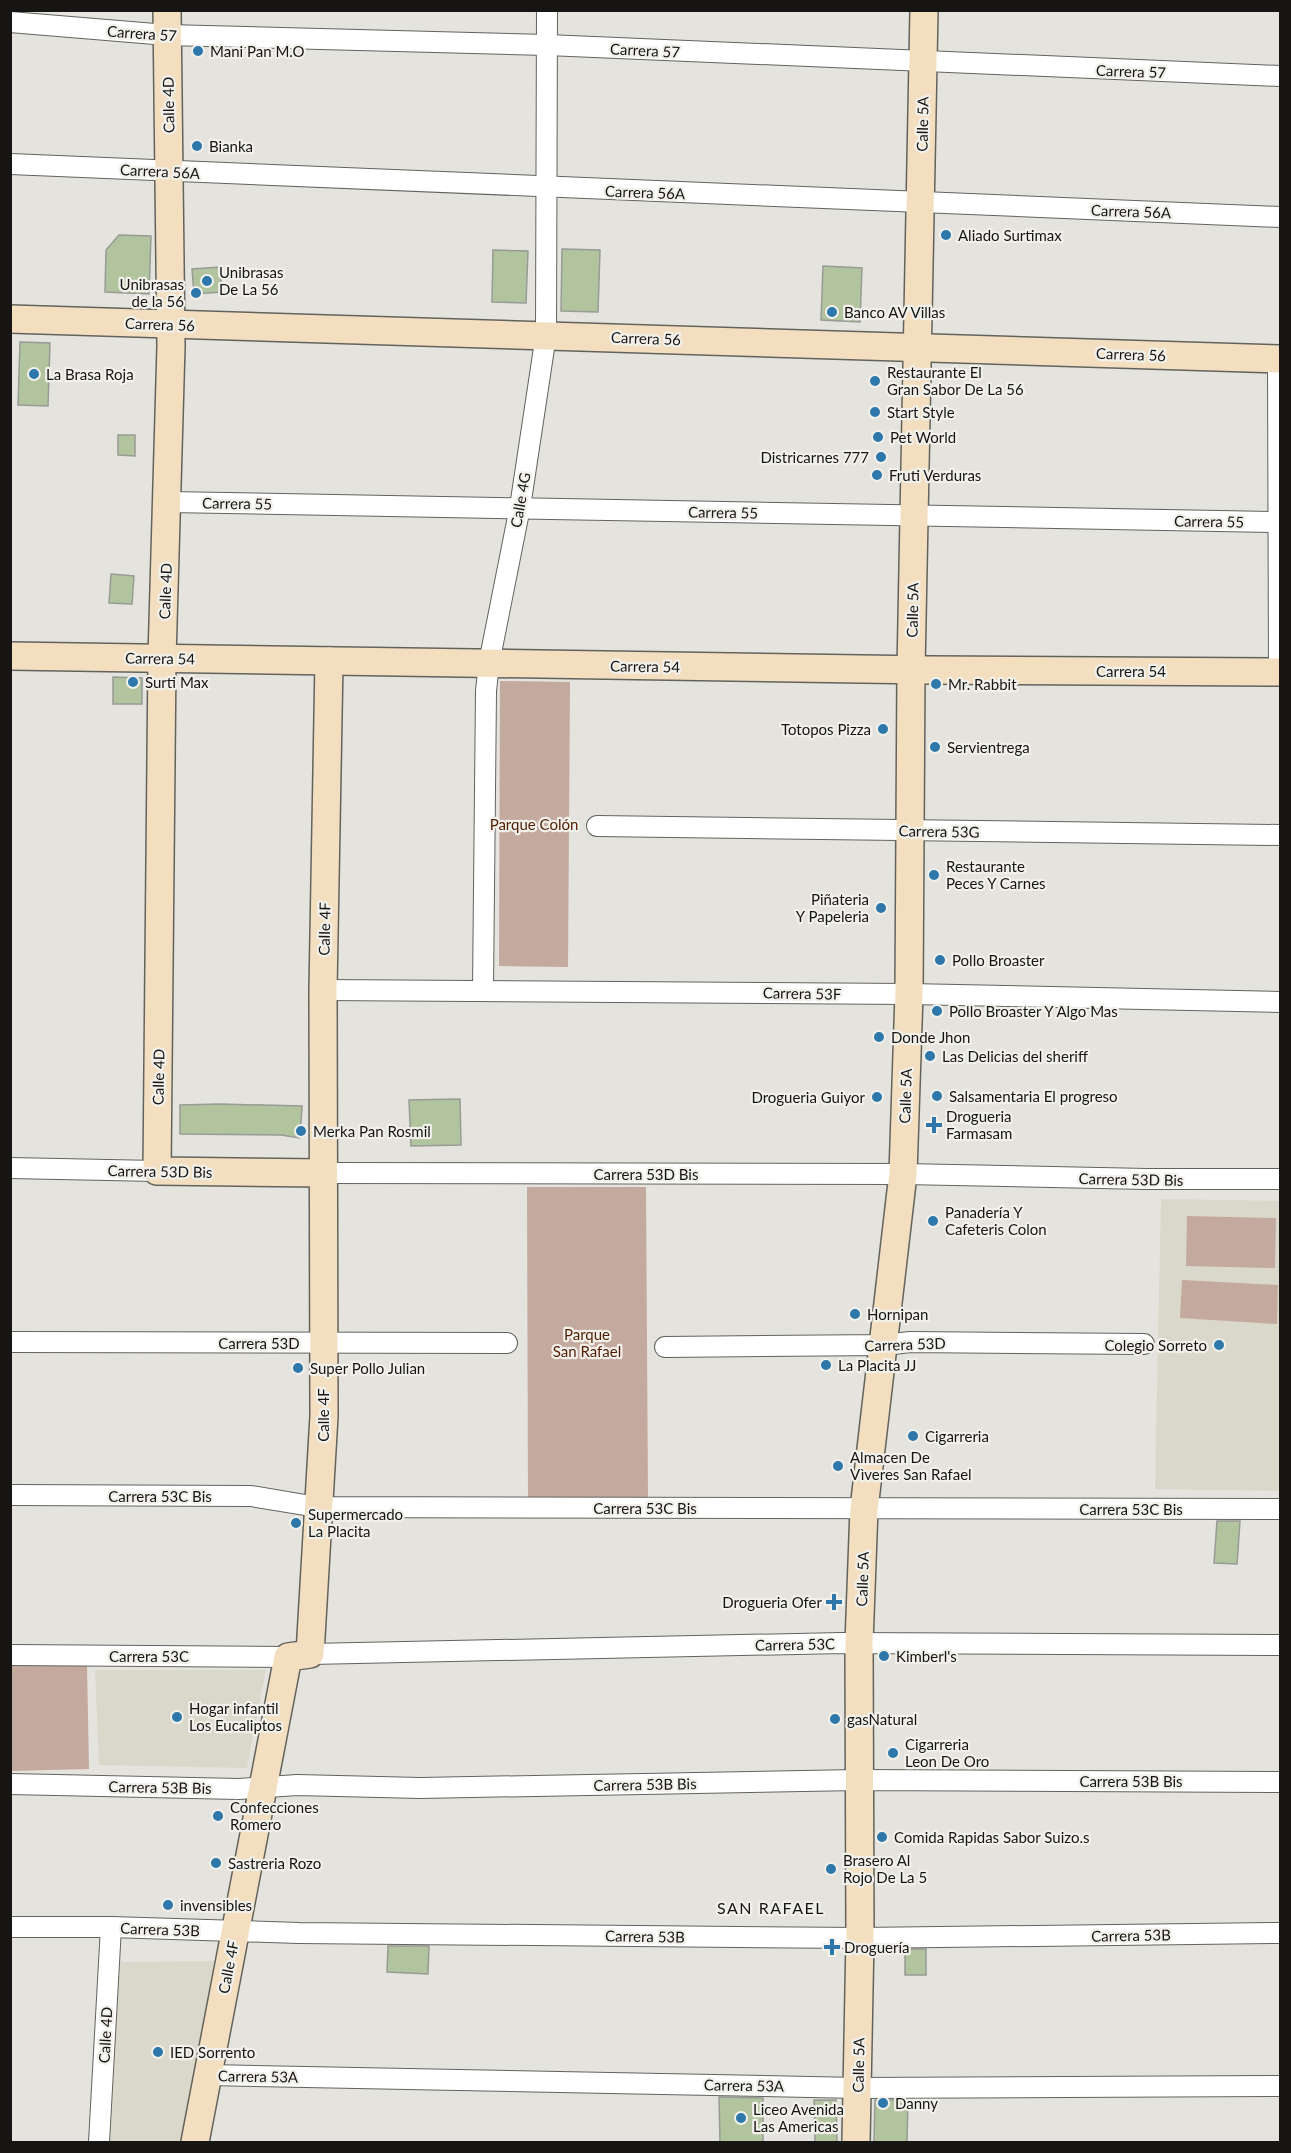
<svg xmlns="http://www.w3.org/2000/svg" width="1291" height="2153" font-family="Lato,sans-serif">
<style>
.built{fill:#dad8cb}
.green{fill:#c4a99e}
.building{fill:#b1c49e;stroke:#989b96;stroke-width:1.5}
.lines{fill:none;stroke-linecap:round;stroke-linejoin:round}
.street-casing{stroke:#63635e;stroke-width:22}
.secondary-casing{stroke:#63635e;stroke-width:30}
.street{stroke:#fff;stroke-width:20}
.secondary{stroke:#f3dfc0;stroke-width:27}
.poi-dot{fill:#2d77aa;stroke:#f1f0eb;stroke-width:2}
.labels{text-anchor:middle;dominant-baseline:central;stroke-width:4.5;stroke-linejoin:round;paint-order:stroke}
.street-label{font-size:15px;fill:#161513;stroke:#f1f0eb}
.poi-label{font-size:15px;fill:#161513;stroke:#f1f0eb;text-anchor:start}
.park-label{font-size:15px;fill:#511e02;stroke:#f1f0eb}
.neighbourhood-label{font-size:16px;letter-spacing:1.5px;fill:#161513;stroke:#f1f0eb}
</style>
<rect width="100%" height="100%" fill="#e4e3dd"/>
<g class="built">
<path d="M1161 1199 1280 1201V1491L1155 1489Z"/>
<path d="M95 1670H266L247 1768 99 1765Z"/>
<path d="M219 1961 186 2142H108L120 1962Z"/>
</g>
<g class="green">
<path d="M500 681 570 682 568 967 499 966Z"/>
<path d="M527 1187H646L648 1499 528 1498Z"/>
<path d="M1187 1216 1276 1218 1275 1268 1186 1266Z"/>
<path d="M1182 1280 1278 1285 1277 1324 1180 1318Z"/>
<path d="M10 1664 87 1665 89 1769 11 1771Z"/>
</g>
<g class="building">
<path d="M119 235 151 236 149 294 105 292 106 250Z"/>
<path d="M562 249 600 250 598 312 561 311Z"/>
<path d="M493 250 528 251 526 303 492 302Z"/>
<path d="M823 266 862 268 860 322 821 320Z"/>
<path d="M220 267 222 292 194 294 192 269Z"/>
<path d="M20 342 50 343 48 406 18 405Z"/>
<path d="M118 435H135V456L118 455Z"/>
<path d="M111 574 134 576 132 604 109 603Z"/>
<path d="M113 677 142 678V704H113Z"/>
<path d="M460 1099 461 1145 411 1146 409 1100Z"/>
<path d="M219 1104 302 1106 300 1138 281 1135 180 1134V1105Z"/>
<path d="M1217 1521H1240L1237 1564 1214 1563Z"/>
<path d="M388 1946H429L428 1974 387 1972Z"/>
<rect x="905" y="1949" width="21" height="26"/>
<path d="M719 2097 763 2098V2142H720Z"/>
<path d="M814 2100H836L837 2142H815Z"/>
<path d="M875 2100H908L907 2142H874Z"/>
</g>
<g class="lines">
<g class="street-casing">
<g id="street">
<path d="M10 22 167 35 547 45 1280 76"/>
<path d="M10 164 1280 217"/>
<path d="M1278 359 1279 672"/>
<path d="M168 502 1278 522"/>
<path d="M597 826 1280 835"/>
<path d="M483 989 486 691 489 663 520 507 546 335 547 10"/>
<path d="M323 990 909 994 1280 1002"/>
<path d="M10 1168 157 1171"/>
<path d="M322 1173 903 1174 1147 1179H1280"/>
<path d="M10 1342 507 1343"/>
<path d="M665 1347 885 1345 910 1342 1144 1344"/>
<path d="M10 1495 251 1496 317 1507 1280 1509"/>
<path d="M310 1654 842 1643 1280 1645"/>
<path d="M10 1655 288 1657"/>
<path d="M10 1784 239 1789 297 1785 420 1788 858 1780 1280 1782"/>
<path d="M10 1927H111L299 1933 860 1938 1280 1933"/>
<path d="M208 2075 858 2088 1280 2086"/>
<path d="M99 2142 111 1927"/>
</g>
</g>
<g class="secondary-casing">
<g id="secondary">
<path d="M167 10 171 346 162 658 157 1171 322 1173"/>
<path d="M10 319 1280 359"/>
<path d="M10 656 928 670 1280 672"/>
<path d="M195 2142 288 1657 310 1654 324 1416 323 990 329 661"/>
<path d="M856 2142 860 1938 859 1643 864 1509 903 1174 909 994 911 670 924 10"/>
</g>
</g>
<use href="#street" class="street"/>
<use href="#secondary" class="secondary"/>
</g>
<g class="poi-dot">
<circle cx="198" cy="51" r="6"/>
<circle cx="197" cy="146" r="6"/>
<circle cx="946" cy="235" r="6"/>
<circle cx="207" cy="281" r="6"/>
<circle cx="196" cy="293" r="6"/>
<circle cx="832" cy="312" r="6"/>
<circle cx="34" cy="374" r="6"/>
<circle cx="875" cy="381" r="6"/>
<circle cx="875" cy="412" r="6"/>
<circle cx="878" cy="437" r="6"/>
<circle cx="881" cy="457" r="6"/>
<circle cx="877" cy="475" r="6"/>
<circle cx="133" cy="682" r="6"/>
<circle cx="936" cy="684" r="6"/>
<circle cx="883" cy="729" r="6"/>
<circle cx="935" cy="747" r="6"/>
<circle cx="934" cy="875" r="6"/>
<circle cx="881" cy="908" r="6"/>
<circle cx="940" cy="960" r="6"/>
<circle cx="937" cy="1011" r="6"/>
<circle cx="879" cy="1037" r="6"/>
<circle cx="930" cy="1056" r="6"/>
<circle cx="937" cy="1096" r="6"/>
<circle cx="877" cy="1097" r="6"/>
<path d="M931 1116h6v6h6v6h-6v6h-6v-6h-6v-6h6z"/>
<circle cx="301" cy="1131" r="6"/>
<circle cx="933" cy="1221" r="6"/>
<circle cx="855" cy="1314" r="6"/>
<circle cx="1219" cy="1345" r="6"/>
<circle cx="826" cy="1365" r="6"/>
<circle cx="298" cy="1368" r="6"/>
<circle cx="913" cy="1436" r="6"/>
<circle cx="838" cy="1466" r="6"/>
<circle cx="296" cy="1523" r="6"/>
<path d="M831 1593h6v6h6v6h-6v6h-6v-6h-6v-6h6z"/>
<circle cx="884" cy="1656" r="6"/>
<circle cx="177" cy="1717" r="6"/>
<circle cx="835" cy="1719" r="6"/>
<circle cx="893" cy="1753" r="6"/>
<circle cx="218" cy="1816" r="6"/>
<circle cx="882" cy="1837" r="6"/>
<circle cx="216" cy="1863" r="6"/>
<circle cx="831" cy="1869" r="6"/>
<circle cx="168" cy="1905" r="6"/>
<path d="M829 1938h6v6h6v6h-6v6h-6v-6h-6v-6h6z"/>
<circle cx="158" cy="2052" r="6"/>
<circle cx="883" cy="2103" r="6"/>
<circle cx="741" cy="2118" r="6"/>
</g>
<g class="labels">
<g class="street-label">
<text transform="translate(142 33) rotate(4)">Carrera 57</text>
<text transform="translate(645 50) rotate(3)">Carrera 57</text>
<text transform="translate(1131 71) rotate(2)">Carrera 57</text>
<text transform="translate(168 105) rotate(-91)">Calle 4D</text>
<text transform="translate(922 124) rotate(-89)">Calle 5A</text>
<text transform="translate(160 171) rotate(3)">Carrera 56A</text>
<text transform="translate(645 192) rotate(2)">Carrera 56A</text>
<text transform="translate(1131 211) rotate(2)">Carrera 56A</text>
<text transform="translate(160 324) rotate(2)">Carrera 56</text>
<text transform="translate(646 338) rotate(2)">Carrera 56</text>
<text transform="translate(1131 354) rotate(2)">Carrera 56</text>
<text transform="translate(520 500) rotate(-80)">Calle 4G</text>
<text transform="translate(237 503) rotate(1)">Carrera 55</text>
<text transform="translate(723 512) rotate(1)">Carrera 55</text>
<text transform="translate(1209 521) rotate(1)">Carrera 55</text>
<text transform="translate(165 591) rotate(-88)">Calle 4D</text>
<text transform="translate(912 610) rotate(-89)">Calle 5A</text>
<text transform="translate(160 658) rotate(1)">Carrera 54</text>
<text transform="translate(645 666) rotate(1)">Carrera 54</text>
<text x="1131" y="671">Carrera 54</text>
<text transform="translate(939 831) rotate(1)">Carrera 53G</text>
<text transform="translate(324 929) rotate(-89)">Calle 4F</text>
<text transform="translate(802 993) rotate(1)">Carrera 53F</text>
<text transform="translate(158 1077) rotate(-89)">Calle 4D</text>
<text transform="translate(905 1096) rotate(-88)">Calle 5A</text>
<text transform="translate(160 1171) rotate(1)">Carrera 53D Bis</text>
<text x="646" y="1174">Carrera 53D Bis</text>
<text transform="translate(1131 1179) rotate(1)">Carrera 53D Bis</text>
<text x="259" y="1343">Carrera 53D</text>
<text transform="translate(905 1344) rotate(-2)">Carrera 53D</text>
<text transform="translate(323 1415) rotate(-90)">Calle 4F</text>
<text x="160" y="1496">Carrera 53C Bis</text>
<text x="645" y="1508">Carrera 53C Bis</text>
<text x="1131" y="1509">Carrera 53C Bis</text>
<text transform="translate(862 1579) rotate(-88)">Calle 5A</text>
<text transform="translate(795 1644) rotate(-1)">Carrera 53C</text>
<text x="149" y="1656">Carrera 53C</text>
<text x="1131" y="1781">Carrera 53B Bis</text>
<text transform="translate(645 1784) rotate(-1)">Carrera 53B Bis</text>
<text transform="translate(160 1787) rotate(1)">Carrera 53B Bis</text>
<text transform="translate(160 1929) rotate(2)">Carrera 53B</text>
<text transform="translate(1131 1935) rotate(-1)">Carrera 53B</text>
<text transform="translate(645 1936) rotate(1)">Carrera 53B</text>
<text transform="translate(228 1967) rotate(-79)">Calle 4F</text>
<text transform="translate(105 2035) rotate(-87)">Calle 4D</text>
<text transform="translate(858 2065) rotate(-89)">Calle 5A</text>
<text transform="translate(258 2076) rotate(1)">Carrera 53A</text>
<text transform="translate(744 2085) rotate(1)">Carrera 53A</text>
</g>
<g class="poi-label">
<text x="210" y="51">Mani Pan M.O</text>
<text x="209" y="146">Bianka</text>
<text x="958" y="235">Aliado Surtimax</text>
<text x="219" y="272">Unibrasas<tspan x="219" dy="17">De La 56</tspan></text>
<text x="184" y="284" text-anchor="end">Unibrasas<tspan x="184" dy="17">de la 56</tspan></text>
<text x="844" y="312">Banco AV Villas</text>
<text x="887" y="372">Restaurante El<tspan x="887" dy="17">Gran Sabor De La 56</tspan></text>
<text x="46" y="374">La Brasa Roja</text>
<text x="887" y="412">Start Style</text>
<text x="890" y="437">Pet World</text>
<text x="869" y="457" text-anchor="end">Districarnes 777</text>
<text x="889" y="475">Fruti Verduras</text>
<text x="145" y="682">Surti Max</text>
<text x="948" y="684">Mr. Rabbit</text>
<text x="871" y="729" text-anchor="end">Totopos Pizza</text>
<text x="947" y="747">Servientrega</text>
<text x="946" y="866">Restaurante<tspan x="946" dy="17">Peces Y Carnes</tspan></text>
<text x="869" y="899" text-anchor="end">Piñateria<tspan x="869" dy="17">Y Papeleria</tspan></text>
<text x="952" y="960">Pollo Broaster</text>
<text x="949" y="1011">Pollo Broaster Y Algo Mas</text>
<text x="891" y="1037">Donde Jhon</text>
<text x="942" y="1056">Las Delicias del sheriff</text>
<text x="949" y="1096">Salsamentaria El progreso</text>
<text x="865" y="1097" text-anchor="end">Drogueria Guiyor</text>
<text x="946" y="1116">Drogueria<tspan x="946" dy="17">Farmasam</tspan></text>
<text x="313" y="1131">Merka Pan Rosmil</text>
<text x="945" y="1212">Panadería Y<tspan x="945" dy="17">Cafeteris Colon</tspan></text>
<text x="867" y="1314">Hornipan</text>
<text x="1207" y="1345" text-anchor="end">Colegio Sorreto</text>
<text x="838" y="1365">La Placita JJ</text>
<text x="310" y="1368">Super Pollo Julian</text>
<text x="925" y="1436">Cigarreria</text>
<text x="850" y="1457">Almacen De<tspan x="850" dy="17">Vìveres San Rafael</tspan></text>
<text x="308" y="1514">Supermercado<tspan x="308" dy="17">La Placita</tspan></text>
<text x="822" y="1602" text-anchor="end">Drogueria Ofer</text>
<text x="896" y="1656">Kimberl's</text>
<text x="189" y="1708">Hogar infantil<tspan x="189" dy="17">Los Eucaliptos</tspan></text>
<text x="847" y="1719">gasNatural</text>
<text x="905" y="1744">Cigarreria<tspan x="905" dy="17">Leon De Oro</tspan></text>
<text x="230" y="1807">Confecciones<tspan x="230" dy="17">Romero</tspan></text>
<text x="894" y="1837">Comida Rapidas Sabor Suizo.s</text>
<text x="843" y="1860">Brasero Al<tspan x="843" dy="17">Rojo De La 5</tspan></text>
<text x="228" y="1863">Sastreria Rozo</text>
<text x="180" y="1905">invensibles</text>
<text x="844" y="1947">Droguería</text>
<text x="170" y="2052">IED Sorrento</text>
<text x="895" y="2103">Danny</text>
<text x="753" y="2109">Liceo Avenida<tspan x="753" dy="17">Las Americas</tspan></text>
</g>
<g class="park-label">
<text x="534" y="824">Parque Colón</text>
<text x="587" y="1334">Parque<tspan x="587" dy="17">San Rafael</tspan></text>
</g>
<g class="neighbourhood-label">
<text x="771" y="1907">SAN RAFAEL</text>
</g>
</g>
<rect width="1291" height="2153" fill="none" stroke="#161513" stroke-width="24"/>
</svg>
